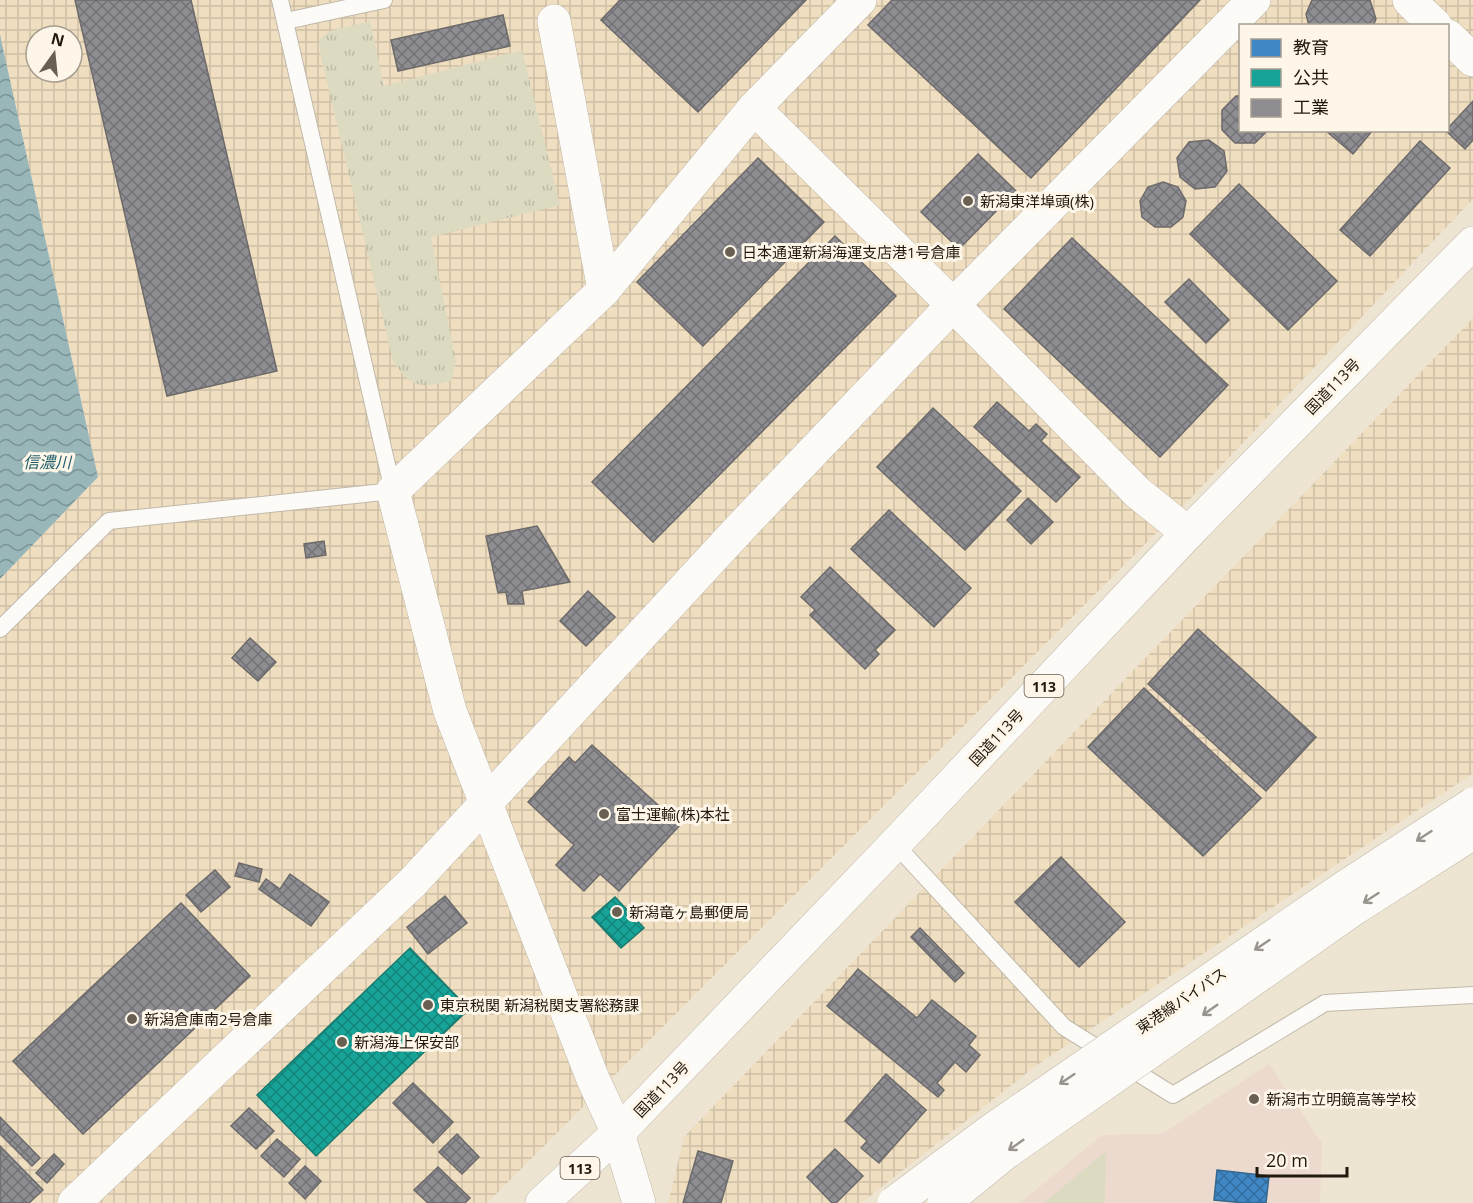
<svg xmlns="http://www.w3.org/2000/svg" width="1473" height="1203" font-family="'Open Sans','Noto Sans JP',sans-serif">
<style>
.industrial{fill:url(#industrial-grid);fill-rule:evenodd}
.education{fill:#eddace}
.grass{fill:url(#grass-tufts)}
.pitch{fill:#dddac2}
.water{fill:url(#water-waves)}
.schools{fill:url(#schools-cross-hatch);stroke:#36678e;stroke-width:1.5}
.public{fill:url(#public-cross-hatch);stroke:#1a7a6e;stroke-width:1.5}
.industry{fill:url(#industry-cross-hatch);stroke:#6d6a6a;stroke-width:1.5}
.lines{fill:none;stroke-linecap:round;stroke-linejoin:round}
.lane-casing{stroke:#c1b9ab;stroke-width:18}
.street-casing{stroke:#c1b9ab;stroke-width:34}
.secondary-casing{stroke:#c1b9ab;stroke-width:34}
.highway-casing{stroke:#c1b9ab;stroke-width:34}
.lane{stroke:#fcfbf8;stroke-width:16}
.street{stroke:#fcfbf8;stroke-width:33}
.secondary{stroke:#fcfbf8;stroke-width:33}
.highway{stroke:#fcfbf8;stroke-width:33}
.highway-bridge-casing{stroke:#c1b9ab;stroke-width:34;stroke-linecap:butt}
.highway-bridge{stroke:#fcfbf8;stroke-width:33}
.oneway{stroke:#99958e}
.poi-dot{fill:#696052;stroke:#fef6e8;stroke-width:2}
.labels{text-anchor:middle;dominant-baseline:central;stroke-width:6;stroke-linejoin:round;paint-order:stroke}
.shield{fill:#fef6e8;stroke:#635b4f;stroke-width:1.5}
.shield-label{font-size:14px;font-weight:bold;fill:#21190d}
.poi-label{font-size:15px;fill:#21190d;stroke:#fef6e8;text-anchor:start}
.street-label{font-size:15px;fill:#21190d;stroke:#fef6e8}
.water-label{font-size:16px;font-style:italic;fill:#225f6c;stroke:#fef6e8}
</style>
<defs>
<pattern id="industrial-grid" width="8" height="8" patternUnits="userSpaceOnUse" patternTransform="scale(1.5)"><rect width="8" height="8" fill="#f0dec0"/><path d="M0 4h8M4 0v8" fill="none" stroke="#cebea4"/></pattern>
<pattern id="grass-tufts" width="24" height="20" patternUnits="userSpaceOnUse" patternTransform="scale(1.5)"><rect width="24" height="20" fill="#dddac2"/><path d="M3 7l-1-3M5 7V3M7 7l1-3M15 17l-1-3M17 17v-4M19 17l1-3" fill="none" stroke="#bdbaa6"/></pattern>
<pattern id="water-waves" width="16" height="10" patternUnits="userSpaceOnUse" patternTransform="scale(1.5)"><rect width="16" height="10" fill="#99b6b9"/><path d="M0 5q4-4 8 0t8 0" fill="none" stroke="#7c9395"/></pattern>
<pattern id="schools-cross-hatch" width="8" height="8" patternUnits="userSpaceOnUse" patternTransform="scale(1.5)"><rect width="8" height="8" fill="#3f88c5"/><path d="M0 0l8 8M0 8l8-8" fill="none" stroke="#346e9e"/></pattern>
<pattern id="public-cross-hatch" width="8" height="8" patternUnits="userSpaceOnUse" patternTransform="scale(1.5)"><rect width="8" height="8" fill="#17a398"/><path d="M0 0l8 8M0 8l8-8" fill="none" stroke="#14847a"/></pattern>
<pattern id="industry-cross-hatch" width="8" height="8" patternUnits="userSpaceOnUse" patternTransform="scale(1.5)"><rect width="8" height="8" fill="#8d8d92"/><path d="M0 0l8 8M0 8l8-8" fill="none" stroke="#737276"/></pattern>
</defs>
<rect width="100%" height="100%" fill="#eee4d2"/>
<g class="industrial">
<path d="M0 0H1473V199L1190 499 487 1203H0V579L98 477 0 35ZM1240 26H1448V130H1240ZM36 36H72V72H36Z"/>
<path d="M1473 318V773L1037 1065 861 1203H668L684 1137Z"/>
</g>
<path class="education" d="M1269 1064 1322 1143 1320 1203H1020L1102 1135 1162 1134Z"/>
<path class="grass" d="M370 21 384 86 522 50 560 205 431 237 456 362 451 381C421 388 411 389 393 361L321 57 319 40 330 31Z"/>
<path class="pitch" d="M1106 1151 1105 1203H1044Z"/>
<path class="water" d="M0 35 98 477 0 579Z"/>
<path class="schools" d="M1217 1170 1269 1176 1266 1203H1245L1214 1200Z"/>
<g class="public">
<path d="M615 897 644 928 621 948 592 917Z"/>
<path d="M410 948 469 1009 316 1156 257 1095Z"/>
</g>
<g class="industry">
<path d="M75 0H191L277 371 167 396Z"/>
<path d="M620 0H806L698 112 601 20Z"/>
<path d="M892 0H1200L1031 178 868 25Z"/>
<path d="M1312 0H1370L1376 19 1373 26H1309L1306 14Z"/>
<path d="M503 15 510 46 398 71 391 40Z"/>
<path d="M1236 96H1240V130H1268L1255 143H1235L1222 130V110Z"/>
<path d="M1473 101V140L1465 149 1445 130H1448V128Z"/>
<path d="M1325 130H1373L1353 154Z"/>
<path d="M1209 140 1224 151 1227 171 1215 187 1195 189 1180 177 1177 158 1189 142Z"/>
<path d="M1420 141 1450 168 1370 256 1340 230Z"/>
<path d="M978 154 1016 191 959 249 921 212Z"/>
<path d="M758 158 824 222 703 346 637 282Z"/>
<path d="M1163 182 1178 187 1186 201 1183 217 1171 227H1155L1142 217 1140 201 1148 187Z"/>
<path d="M1239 184 1337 281 1288 330 1190 234Z"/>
<path d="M835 236 896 296 653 542 592 482Z"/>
<path d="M1072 238 1228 385 1160 457 1004 309Z"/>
<path d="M1189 279 1229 320 1206 343 1165 302Z"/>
<path d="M997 402 1029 431 1036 424 1047 434 1041 441 1080 477 1056 502 974 427Z"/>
<path d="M933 408 1021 491 965 550 877 467Z"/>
<path d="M1028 498 1053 522 1031 544 1007 520Z"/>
<path d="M889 510 971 588 934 627 851 549Z"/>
<path d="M537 526 570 582 522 591 524 604H508L506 592 498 593 486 536Z"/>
<path d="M324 541 326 555 306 558 304 544Z"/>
<path d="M830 567 895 630 875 650 879 654 865 669 810 615 815 610 801 597Z"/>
<path d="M588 591 615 617 586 646 560 621Z"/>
<path d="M1198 629 1316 737 1266 791 1148 684Z"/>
<path d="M250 638 276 662 258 681 232 658Z"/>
<path d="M1144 688 1261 798 1203 856 1088 747Z"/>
<path d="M592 745 680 825 619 891 600 874 584 891 556 865 574 845 528 802 569 757 575 763Z"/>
<path d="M1061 857 1125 922 1079 967 1015 902Z"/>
<path d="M239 863 262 869 259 882 235 876Z"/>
<path d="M215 870 230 887 201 912 186 895Z"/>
<path d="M290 874 329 902 311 926 259 889 266 879 280 889Z"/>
<path d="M445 896 467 923 428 954 407 927Z"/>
<path d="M181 903 250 976 83 1134 13 1061Z"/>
<path d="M920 928 964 973 955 982 911 937Z"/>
<path d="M858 969 917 1018 932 1000 976 1036 969 1045 980 1055 966 1072 955 1062 937 1083 944 1090 938 1097 827 1006Z"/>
<path d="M886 1074 926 1110 879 1163 861 1148 867 1141 845 1121Z"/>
<path d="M413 1083 453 1122 433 1143 393 1103Z"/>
<path d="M249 1108 274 1131 256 1149 231 1126Z"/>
<path d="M0 1117 40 1158 32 1166 0 1134Z"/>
<path d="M457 1134 479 1157 462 1174 439 1152Z"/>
<path d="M277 1139 300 1159 284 1177 261 1156Z"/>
<path d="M0 1146 43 1190 29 1203H0Z"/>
<path d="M835 1149 863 1176 836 1203H832L807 1177Z"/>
<path d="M698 1151 733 1161 721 1203H683Z"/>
<path d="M54 1154 64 1164 47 1183 36 1173Z"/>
<path d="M305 1166 321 1181 305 1199 289 1183Z"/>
<path d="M438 1167 470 1198 465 1203H428L414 1190Z"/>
</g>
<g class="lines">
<g class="lane-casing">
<g id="lane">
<path d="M286 21 384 0"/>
<path d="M0 629 109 521 393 491 280 0"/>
<path d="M895 844 1064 1027 1173 1095 1325 1003 1473 995"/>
</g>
</g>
<g class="street-casing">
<g id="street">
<path d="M1409 0 1436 26"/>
<path d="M1448 36 1473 60"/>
<path d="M754 108 953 305 1138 493 1188 533"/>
<path d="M604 290 754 108 860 0"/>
</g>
</g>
<g class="secondary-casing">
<g id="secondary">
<path d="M554 21 604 290 393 491 450 711 593 1079 618 1133 639 1203"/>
<path d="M74 1203 412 883 742 526 953 305 1254 0"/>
</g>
</g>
<g class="highway-casing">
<path id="highway" d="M542 1203 618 1133 895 844 1188 533 1473 243"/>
</g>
<use href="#lane" class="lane"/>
<use href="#street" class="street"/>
<use href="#secondary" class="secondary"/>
<use href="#highway" class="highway"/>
<g class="highway-bridge-casing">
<g id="highway-bridge">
<path d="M894 1203 992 1130 1345 887 1473 804"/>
<path d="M944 1203 1004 1154 1355 908 1473 833"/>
</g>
</g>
<use href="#highway-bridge" class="highway-bridge"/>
</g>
<defs><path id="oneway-shaft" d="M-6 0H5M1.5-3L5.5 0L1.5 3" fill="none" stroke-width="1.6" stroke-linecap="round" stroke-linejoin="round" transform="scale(1.5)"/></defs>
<g class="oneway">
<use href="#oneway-shaft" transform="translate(1424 836) rotate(147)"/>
<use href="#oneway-shaft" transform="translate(1371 898) rotate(147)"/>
<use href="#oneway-shaft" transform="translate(1262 945) rotate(146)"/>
<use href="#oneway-shaft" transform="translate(1210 1010) rotate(145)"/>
<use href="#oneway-shaft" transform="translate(1067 1079) rotate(146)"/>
<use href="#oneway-shaft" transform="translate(1016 1145) rotate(145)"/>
</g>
<g class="poi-dot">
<circle cx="968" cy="201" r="6"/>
<circle cx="730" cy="252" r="6"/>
<circle cx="604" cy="814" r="6"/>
<circle cx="617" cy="912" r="6"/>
<circle cx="428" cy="1005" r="6"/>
<circle cx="132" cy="1019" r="6"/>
<circle cx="342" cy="1042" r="6"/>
<circle cx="1254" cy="1099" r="6"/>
</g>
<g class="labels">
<g class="shield">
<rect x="1024.5" y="675" width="39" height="22" rx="4.5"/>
<rect x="560.5" y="1157" width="39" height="22" rx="4.5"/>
</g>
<g class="shield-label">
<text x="1044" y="686">113</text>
<text x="580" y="1168">113</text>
</g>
<g class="poi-label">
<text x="980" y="201">新潟東洋埠頭(株)</text>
<text x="742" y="252">日本通運新潟海運支店港1号倉庫</text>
<text x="616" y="814">富士運輸(株)本社</text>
<text x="629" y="912">新潟竜ヶ島郵便局</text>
<text x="440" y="1005">東京税関 新潟税関支署総務課</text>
<text x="144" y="1019">新潟倉庫南2号倉庫</text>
<text x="354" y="1042">新潟海上保安部</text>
<text x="1266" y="1099">新潟市立明鏡高等学校</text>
</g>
<g class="street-label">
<text transform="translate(1332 386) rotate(-46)">国道113号</text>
<text transform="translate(996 737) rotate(-47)">国道113号</text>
<text transform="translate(1181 1000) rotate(-34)">東港線バイパス</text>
<text transform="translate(661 1089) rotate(-46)">国道113号</text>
</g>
<g class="water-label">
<text x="47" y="462">信濃川</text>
</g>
</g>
<rect x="1239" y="24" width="210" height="108" fill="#fef6e8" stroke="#a69e90" stroke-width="1.5"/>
<rect x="1251" y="39" width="30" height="18" fill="#3f88c5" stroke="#a69e90" stroke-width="1.5"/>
<text x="1293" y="54" font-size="18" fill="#21190d">教育</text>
<rect x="1251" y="69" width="30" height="18" fill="#17a398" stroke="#a69e90" stroke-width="1.5"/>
<text x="1293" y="84" font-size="18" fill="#21190d">公共</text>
<rect x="1251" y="99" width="30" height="18" fill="#8d8d92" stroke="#a69e90" stroke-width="1.5"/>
<text x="1293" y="114" font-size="18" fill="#21190d">工業</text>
<g transform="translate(54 54) rotate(15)"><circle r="28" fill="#fef6e8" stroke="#a69e90" stroke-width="1.5"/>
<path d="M0-4.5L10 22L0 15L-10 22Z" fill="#696052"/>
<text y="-9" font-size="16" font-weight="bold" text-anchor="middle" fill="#21190d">N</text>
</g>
<path d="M1257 1167v9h90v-9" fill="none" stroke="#21190d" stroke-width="3"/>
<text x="1266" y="1167" font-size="18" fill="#21190d" stroke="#fef6e8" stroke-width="4.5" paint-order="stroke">20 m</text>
</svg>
